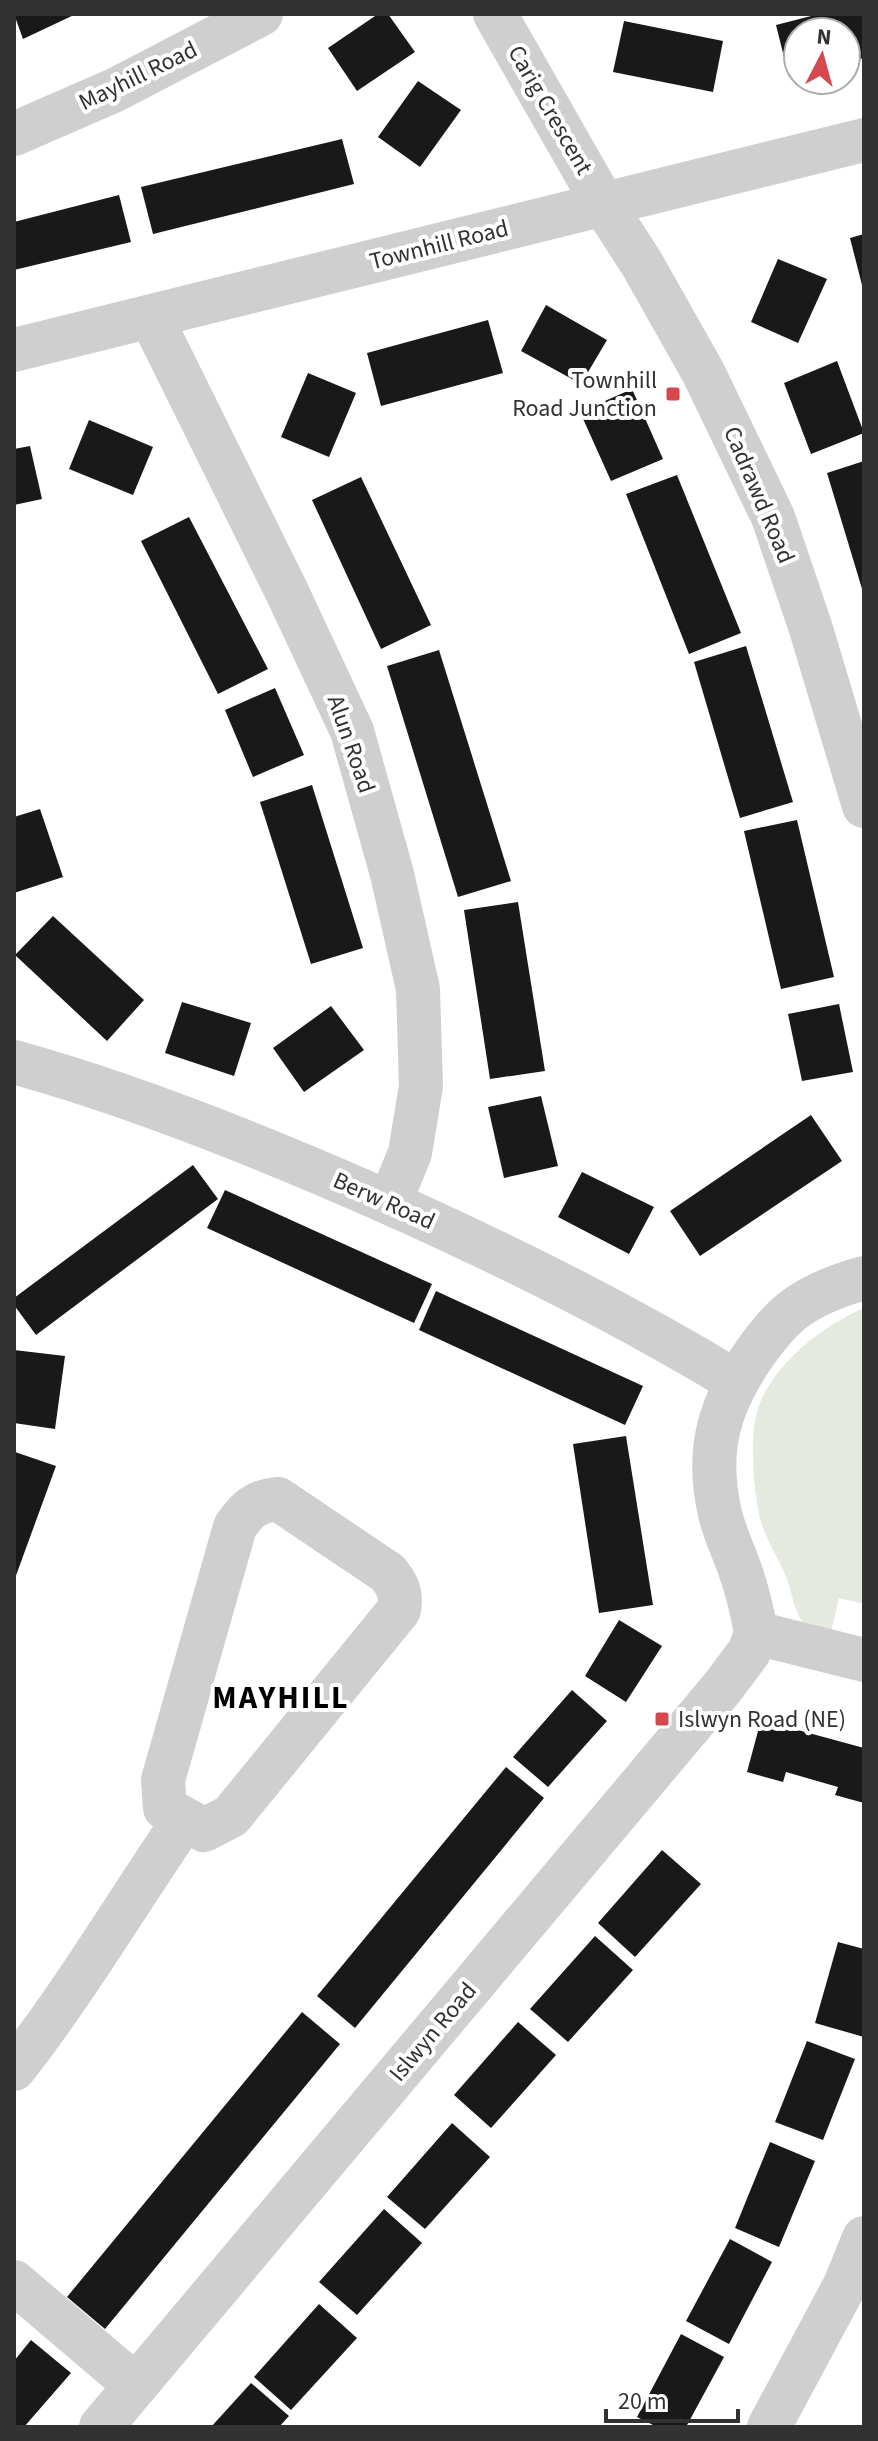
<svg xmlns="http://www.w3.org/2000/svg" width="878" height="2441" font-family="'Source Sans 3',sans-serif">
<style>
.green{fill:#e4eadf}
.building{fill:#191919}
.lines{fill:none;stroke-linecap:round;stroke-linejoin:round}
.minor{stroke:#cfcfcf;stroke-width:44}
.poi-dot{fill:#d5484d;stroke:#fff;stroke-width:3}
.labels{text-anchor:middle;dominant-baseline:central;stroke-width:8;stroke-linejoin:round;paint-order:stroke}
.street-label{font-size:24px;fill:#323232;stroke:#fff}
.poi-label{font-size:24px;fill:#323232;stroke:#fff;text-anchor:end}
.district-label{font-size:32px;font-weight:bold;letter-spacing:2px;fill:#000;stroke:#fff}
</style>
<rect width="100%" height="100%" fill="#fff"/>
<path class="green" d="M864 1308V1604L839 1598 831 1632 803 1623C792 1607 792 1588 784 1572 778 1558 770 1546 765 1533 758 1517 756 1497 754 1479 753 1457 751 1434 757 1412 770 1366 822 1326 864 1308Z"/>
<g class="building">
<path d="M14 14H76L23 39Z"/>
<path d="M378 14H388L415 52 357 91 328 48Z"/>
<path d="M819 14H864V58L846 62V32H798V75L789 77 776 25Z"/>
<path d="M624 21 723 41 713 92 613 72Z"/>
<path d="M418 81 461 110 420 167 378 137Z"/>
<path d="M342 139 354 184 153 234 141 187Z"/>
<path d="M119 195 131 242 14 270V222Z"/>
<path d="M864 234V289H863L850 238Z"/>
<path d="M778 259 827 279 798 343 751 322Z"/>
<path d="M546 305 607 340 581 384 521 351Z"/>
<path d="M488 320 503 373 381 406 367 353Z"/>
<path d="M837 361 864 433 811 454 784 383Z"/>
<path d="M308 373 356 393 329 457 281 437Z"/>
<path d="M632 389 663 459 611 481 580 412Z"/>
<path d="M89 420 153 447 133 495 69 469Z"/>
<path d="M30 446 42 499 14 505V449Z"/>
<path d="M864 461V592H863L827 473Z"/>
<path d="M677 475 741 633 689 654 626 494Z"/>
<path d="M361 477 431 625 381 649 312 500Z"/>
<path d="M189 517 268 669 218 694 141 541Z"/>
<path d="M746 646 793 802 740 818 694 662Z"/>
<path d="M439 650 511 881 458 897 387 666Z"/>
<path d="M275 688 304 755 253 777 225 710Z"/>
<path d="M312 785 363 948 311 964 260 802Z"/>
<path d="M40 809 63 877 14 893V817Z"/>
<path d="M797 820 834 977 781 989 744 831Z"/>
<path d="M518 902 545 1071 490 1079 464 910Z"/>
<path d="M53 916 144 1000 107 1041 15 955Z"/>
<path d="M182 1002 251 1023 234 1076 165 1053Z"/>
<path d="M839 1004 853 1072 802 1081 788 1014Z"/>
<path d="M331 1006 364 1050 304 1092 273 1048Z"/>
<path d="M541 1096 558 1166 504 1178 488 1107Z"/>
<path d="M811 1115 842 1161 700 1256 670 1211Z"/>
<path d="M193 1165 218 1199 36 1335 14 1305V1298Z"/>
<path d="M582 1172 654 1207 629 1254 558 1217Z"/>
<path d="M225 1190 432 1284 414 1323 207 1228Z"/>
<path d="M436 1291 643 1386 625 1425 419 1330Z"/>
<path d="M14 1350 65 1356 55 1429 14 1423Z"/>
<path d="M626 1436 653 1605 599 1613 573 1444Z"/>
<path d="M15 1452 56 1466 14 1581V1453Z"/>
<path d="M619 1620 662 1646 626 1702 585 1676Z"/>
<path d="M572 1690 607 1721 548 1787 513 1757Z"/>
<path d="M761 1720 864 1748V1803L835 1795 838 1787 786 1772 783 1782 747 1772Z"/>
<path d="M506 1767 544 1798 355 2028 317 1996Z"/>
<path d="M662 1850 701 1884 635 1957 598 1923Z"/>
<path d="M595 1936 633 1970 568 2042 530 2009Z"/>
<path d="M838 1942 864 1949V2037L815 2023Z"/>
<path d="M302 2012 340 2044 105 2329 67 2297Z"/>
<path d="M518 2022 556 2055 491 2128 454 2095Z"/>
<path d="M807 2041 855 2059 823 2140 775 2122Z"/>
<path d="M452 2123 490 2157 425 2229 387 2197Z"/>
<path d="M770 2142 815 2161 779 2247 735 2228Z"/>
<path d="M384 2209 422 2243 357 2315 319 2282Z"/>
<path d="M730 2239 772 2262 729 2344 686 2321Z"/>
<path d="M319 2304 357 2338 291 2410 254 2377Z"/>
<path d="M681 2334 724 2357 686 2427H657L637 2417Z"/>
<path d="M31 2340 71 2373 24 2427H14V2361Z"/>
<path d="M251 2383 289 2416 279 2427H211Z"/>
</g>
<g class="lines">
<g class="minor">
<path d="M495 14 604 205 642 264 703 372 773 517 811 629 864 806"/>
<path d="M14 134 115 90 261 14"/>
<path d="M151 317 287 592 352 731 392 874 418 989 421 1086 410 1153 390 1202"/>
<path d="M14 350 864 140"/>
<path d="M14 1062C119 1091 222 1131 323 1174 464 1234 603 1301 735 1381"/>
<path d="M278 1499 388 1573C398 1586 402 1593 399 1610L231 1816 204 1830 165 1808 163 1780 235 1527C247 1509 256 1501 278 1499Z"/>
<path d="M756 1633C752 1610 747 1589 739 1567 732 1547 723 1530 719 1509 706 1448 720 1403 755 1353 765 1339 778 1322 792 1311 812 1295 839 1285 864 1278"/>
<path d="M756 1633 864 1660"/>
<path d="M14 2069C76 1990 127 1903 184 1820"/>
<path d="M14 2282 135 2385"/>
<path d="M101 2427 722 1688 749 1652 756 1633"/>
<path d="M769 2427 845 2285 864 2238"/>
</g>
</g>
<g class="poi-dot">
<rect x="665" y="386" width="16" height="16" rx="4"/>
<rect x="654" y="1711" width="16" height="16" rx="4"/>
</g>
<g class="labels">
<g class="street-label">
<text transform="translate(138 76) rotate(-26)">Mayhill Road</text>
<text transform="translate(550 110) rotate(60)">Carig Crescent</text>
<text transform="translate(439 245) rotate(-14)">Townhill Road</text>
<text transform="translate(759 495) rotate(67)">Cadrawd Road</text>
<text transform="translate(351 744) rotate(71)">Alun Road</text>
<text transform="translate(384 1201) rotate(24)">Berw Road</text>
<text transform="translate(433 2032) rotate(-50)">Islwyn Road</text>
</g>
<g class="poi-label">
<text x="657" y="380">Townhill<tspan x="657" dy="28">Road Junction</tspan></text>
<text x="678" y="1719" text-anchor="start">Islwyn Road (NE)</text>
</g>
<g class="district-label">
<text x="281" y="1698">MAYHILL</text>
</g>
</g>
<rect width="878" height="2441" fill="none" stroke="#323232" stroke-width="32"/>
<g transform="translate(822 56) rotate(6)"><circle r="38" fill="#ffffff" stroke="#adadad" stroke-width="2"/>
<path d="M0-6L14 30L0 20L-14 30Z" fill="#d5484d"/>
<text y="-12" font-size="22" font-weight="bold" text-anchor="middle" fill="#323232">N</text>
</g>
<path d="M606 2409v12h132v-12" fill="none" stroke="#323232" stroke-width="4"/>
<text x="618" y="2409" font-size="24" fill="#323232" stroke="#ffffff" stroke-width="6" paint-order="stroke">20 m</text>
</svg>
